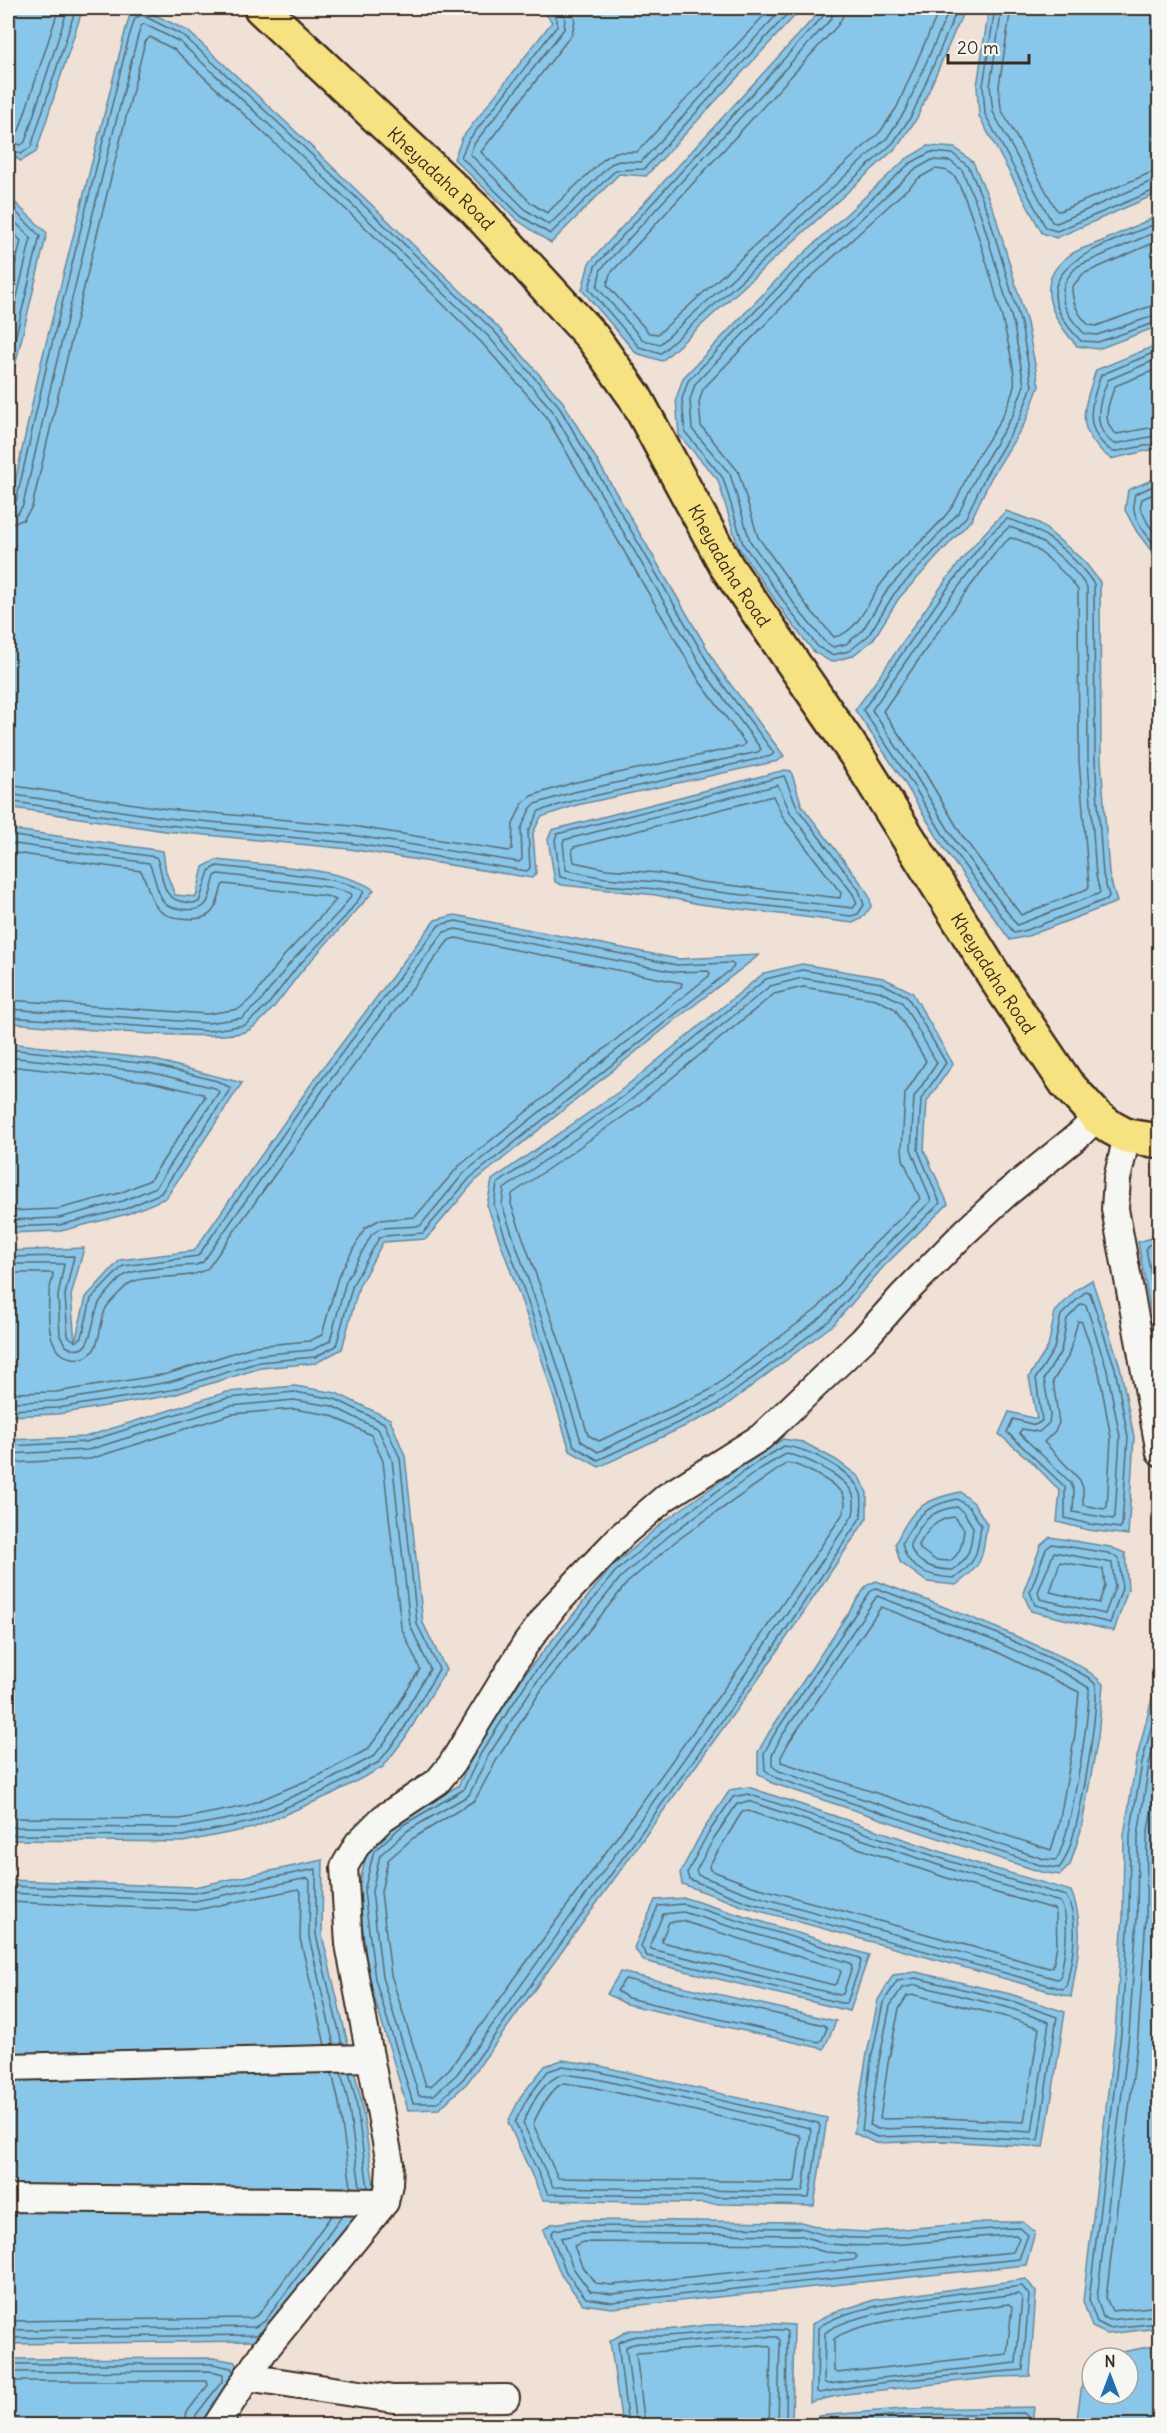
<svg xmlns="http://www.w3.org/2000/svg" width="1167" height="2433" font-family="Delius,sans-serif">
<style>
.water{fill:#88c7e9;stroke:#698898;stroke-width:1.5}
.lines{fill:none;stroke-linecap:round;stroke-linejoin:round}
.shore{stroke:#5a696f;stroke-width:1.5}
.minor-casing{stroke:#3b2a1e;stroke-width:30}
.major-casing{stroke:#3b2a1e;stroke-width:38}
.minor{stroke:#f6f6f2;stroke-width:26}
.major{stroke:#f7e281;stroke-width:33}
.labels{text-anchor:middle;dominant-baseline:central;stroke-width:5;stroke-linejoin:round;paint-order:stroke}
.street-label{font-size:18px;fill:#3b2a1e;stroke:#f6f6f2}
</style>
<rect width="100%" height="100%" fill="#f0e1d6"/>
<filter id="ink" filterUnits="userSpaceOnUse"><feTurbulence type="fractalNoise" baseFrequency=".0167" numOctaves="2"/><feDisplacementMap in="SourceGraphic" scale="12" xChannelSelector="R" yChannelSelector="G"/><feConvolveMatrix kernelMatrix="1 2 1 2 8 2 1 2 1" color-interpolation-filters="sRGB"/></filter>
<g filter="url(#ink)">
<g class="water">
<path d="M8 8H83L36 152 21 161 8 153Z"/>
<path d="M141 8 188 31 289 125 498 327 563 402 719 669 784 756 778 761 577 805 541 817 533 833 536 873 532 878 349 849 165 831 8 807V514L41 363 124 36 130 14Z"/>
<path d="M541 8H802L646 176 619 174 551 243 517 220 454 159 462 138 552 22Z"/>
<path d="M823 8H965L917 118 898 146 662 361 636 353 582 290 589 263Z"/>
<path d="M989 8H1159V193L1056 238 1042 233 979 116 977 86Z"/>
<path d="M928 146 955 148 973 162 994 211 1027 323 1039 386 1026 421 991 478 971 520 899 598 873 640 852 656 831 662 814 652 789 620 738 547 718 480 679 435 676 399 683 378 788 268 906 159Z"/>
<path d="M8 196 47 233 8 395Z"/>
<path d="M1159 215V326L1098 349 1077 346C1053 319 1031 282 1070 255 1078 249 1090 246 1100 242 1120 233 1140 224 1159 215Z"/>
<path d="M1159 344V448L1111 459C1073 430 1083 411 1096 370Z"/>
<path d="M1159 477V557H1156L1137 532 1125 510 1128 490Z"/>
<path d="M1006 511 1039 523 1084 561 1100 582 1101 760 1109 874 1117 902 1028 936 1010 940 945 850 903 780 855 710C905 644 945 569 1006 511Z"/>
<path d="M785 770 791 771 802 806 864 887 870 898 871 907 861 919 853 923 699 904 656 895 562 885 555 882 548 839 552 830Z"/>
<path d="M8 829 163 851 166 872 175 895 196 897 203 867 216 860C257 865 342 867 374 890 351 919 324 944 301 972 285 991 271 1016 249 1030 224 1045 48 1025 8 1023Z"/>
<path d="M455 915 678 959 759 955 679 1017 474 1182 426 1239 383 1242 359 1286 342 1349 316 1363 261 1368 173 1395 58 1414 8 1416V1251L84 1248 71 1296 75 1342 86 1297 120 1260 194 1251 314 1080 435 920Z"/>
<path d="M802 964 883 978 912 992 953 1064 927 1101 924 1150 948 1204 885 1265 834 1324 721 1409 599 1467 570 1451 538 1347 487 1205 492 1180 620 1091 764 973Z"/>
<path d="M8 1043 151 1059 242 1083 166 1198 127 1214 61 1231 8 1233Z"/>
<path d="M1159 1236H1160L1159 1360 1138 1242Z"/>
<path d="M1092 1280 1120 1366 1134 1437 1128 1535 1088 1530 1057 1522 1060 1491 1033 1463 999 1434 1009 1412 1037 1419 1029 1377 1048 1347 1055 1312 1077 1289Z"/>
<path d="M295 1386 336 1393 390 1419 405 1456 423 1623 446 1670 405 1738 383 1767 330 1795 253 1828 183 1842 8 1840V1440L85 1437 227 1392Z"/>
<path d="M783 1439 803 1442 836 1460 859 1477 867 1493V1518L762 1674 467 2083 439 2109 408 2110 369 1980 358 1890 368 1847 399 1820 458 1786 476 1750 524 1675 611 1568 662 1523 753 1458Z"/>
<path d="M960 1492 974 1503 987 1524C982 1557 985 1564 956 1585L927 1582 900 1562 895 1544C913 1508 920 1501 960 1492Z"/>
<path d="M1050 1537 1110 1547 1125 1553 1128 1589 1114 1631 1031 1611 1023 1593 1041 1545Z"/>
<path d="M876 1581C931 1602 986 1622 1040 1647 1062 1657 1086 1666 1103 1684L1098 1737 1081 1830 1070 1865 1060 1875 1041 1872 772 1783 758 1773V1752L770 1731 866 1586Z"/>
<path d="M1159 1641V2328L1107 2334 1092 2327 1083 2301 1115 2033 1123 1916 1124 1835 1136 1761 1158 1675Z"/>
<path d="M748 1787 972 1862 1071 1891C1086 1925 1077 1961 1071 1997L745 1907 682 1884 680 1873 702 1832 730 1790Z"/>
<path d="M323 1860 322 1935 361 2099 375 2193 336 2249 257 2341 8 2344V1880L194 1887Z"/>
<path d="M685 1898 869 1955 850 2011 644 1961 634 1948 655 1900Z"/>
<path d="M620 1972 836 2021 824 2049 626 2004 607 1994Z"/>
<path d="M916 1972 1010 1994 1065 2012 1044 2147 943 2141 875 2143 854 2133 866 2059 878 2000 893 1975Z"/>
<path d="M562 2060 596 2065 827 2118 814 2206 543 2200 508 2122 521 2096 545 2066Z"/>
<path d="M582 2220 801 2222 830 2230 867 2232 987 2222H1023L1035 2232 1026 2265 612 2308 583 2304 561 2275 543 2230 551 2224Z"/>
<path d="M1026 2279 1036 2292 1030 2376 997 2377 846 2394 810 2402 812 2324 835 2312 874 2300Z"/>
<path d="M761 2323 794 2325 792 2425H622L610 2341 629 2330H666L707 2325Z"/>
<path d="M1159 2345V2425H1076L1085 2364 1092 2361V2394H1128V2358H1102L1117 2353Z"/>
<path d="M214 2358 235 2362 241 2370 205 2425 8 2426V2359Z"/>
<path d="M1034 2407 1032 2425H817L818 2416 902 2409Z"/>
</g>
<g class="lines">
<g class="shore">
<path d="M549 8 557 19V26L468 141 461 157 521 216 550 234 616 170 644 169 793 8"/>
<path d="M559 8 565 18 564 29 474 144 470 154 526 210 549 225 611 164 619 161 641 162 783 8"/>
<path d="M570 8 575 20 572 34 481 152 531 203 547 213 606 157 616 152H637L771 8"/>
<path d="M827 8 825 14 595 266 589 289 639 347 661 353 893 143 912 115 958 8"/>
<path d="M835 8 831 19 601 269 597 287 643 340 660 344 887 138 905 111 950 8"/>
<path d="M844 8 843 16 838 25 610 274 607 285 649 333 658 334 880 132 897 107 940 8"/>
<path d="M995 8 983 86 985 114 1046 228 1057 231 1160 188"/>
<path d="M1002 8 990 86 993 112 1052 222 1057 223 1152 181 1160 180"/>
<path d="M1011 8 999 86 1001 109 1057 211H1060L1150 173 1160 171"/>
<path d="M8 132 19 131 59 8"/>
<path d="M8 141 21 145 25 142 68 8"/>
<path d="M8 148 21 154 31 147 76 8"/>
<path d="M931 152 953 154 969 167 988 213 1021 324 1032 386 1020 418 986 475 966 517 894 594 868 636 849 651 832 655 818 647 794 616 743 544 723 478 685 432 682 399 688 381 793 272 909 164Z"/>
<path d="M932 160 950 161 962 170 981 215 1014 326 1024 385 1013 415 979 471 959 512 888 589 862 631 846 644 833 647 824 641 800 612 750 541 730 474 692 429 690 400 695 384 798 277 914 170Z"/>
<path d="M935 169C943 170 950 170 955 177 970 198 1019 364 1014 386 1008 415 986 441 972 466 965 479 960 495 952 507 933 534 901 557 881 584 867 602 859 632 834 637L807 606 758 537 738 471 701 426 699 402 703 389 804 284 919 178Z"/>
<path d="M8 204 40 236 8 368"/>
<path d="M8 215 31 238 8 335"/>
<path d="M1160 222C1105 246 1008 268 1081 341L1098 342 1160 321"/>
<path d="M8 227 21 241 8 295"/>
<path d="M1160 230 1078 266C1052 289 1062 312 1085 334L1097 335 1160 314"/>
<path d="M1160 240 1083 274 1072 287C1072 303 1078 315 1089 325L1096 326 1151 306 1160 305"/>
<path d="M1160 350 1101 375C1090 406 1082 431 1113 452L1160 443"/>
<path d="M1160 358 1108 380C1098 403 1091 428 1114 444L1160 435"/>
<path d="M1160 368 1115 386C1109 401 1100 424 1117 434L1160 426"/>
<path d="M1160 483 1135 494C1128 516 1146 534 1160 551"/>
<path d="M1160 491 1142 499 1140 507 1148 524 1160 539"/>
<path d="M8 508 13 507 16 502 47 364 129 37 135 18 142 15 184 36 285 129 494 331 558 405 714 673 774 753 771 756 576 800 539 811 528 832 530 868 527 871 350 843 166 825 8 801"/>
<path d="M8 515 18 513 23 505C59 349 97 194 137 39L141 26 144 24 180 42 279 134 488 336 552 410 708 677 761 749 758 752 574 792 535 804 530 809 521 829 522 859 519 862 351 835 167 818 8 794"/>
<path d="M1007 519C1042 527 1074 555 1094 584L1095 760 1103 875 1109 896 1107 899 1027 930 1014 933 950 846 908 777 863 710 944 593 987 537Z"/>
<path d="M8 524 23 520 32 507C68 351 106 196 145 42L150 37 175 50 370 232 482 343 545 415 700 682 745 743 743 746 572 783 531 796 522 804 513 824 512 849 509 851 352 826 168 809 8 785"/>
<path d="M1009 527C1039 535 1069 561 1087 587L1088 760 1096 876 1100 892 1098 894 1017 925 956 842 914 773 872 710 950 598 993 542Z"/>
<path d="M1010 538C1031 539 1066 573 1078 590L1079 761 1089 886 1087 889 1021 915 963 837 922 768 883 711 958 603 999 548Z"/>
<path d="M784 776 798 809 859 890 864 905 858 914 851 916 700 898 657 889 604 885 560 877 555 840 557 834Z"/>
<path d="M778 785 791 814 853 894 857 903 853 908 701 890 658 882 605 878 566 870 563 843 564 840Z"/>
<path d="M773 796 784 819 841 893 840 898 702 882 659 873 606 869 574 862 572 849 574 847Z"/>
<path d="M8 835 156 857C165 874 158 899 185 902 190 903 194 904 199 902L209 871 217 866C242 869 353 877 364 892L346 916 297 967 267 1006 245 1025 208 1031 8 1017"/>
<path d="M8 843 149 863C155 875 156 891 164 903 169 908 175 908 181 909 211 913 208 900 215 876L219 874 328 887 350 893 352 895 340 911 291 962 261 1001 242 1018 208 1023 8 1009"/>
<path d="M8 852 141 871C148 883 149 900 159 910 165 916 172 917 181 918 211 922 215 913 222 886L224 884 326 896 336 900 284 956 255 995 239 1009 207 1014 8 1000"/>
<path d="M802 970 881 983 907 996 946 1063 921 1099 918 1150 940 1203 881 1261 830 1320 718 1404 598 1460 574 1446 543 1345 494 1205 497 1184 624 1096 766 979Z"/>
<path d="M802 978 879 991 902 1002 937 1063 914 1097 911 1149 931 1201 875 1256 824 1315 714 1397 598 1452 581 1441 550 1342 502 1205 504 1189 628 1102 770 986Z"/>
<path d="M803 987 876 999 895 1009 926 1061 905 1094 902 1149 903 1159 920 1199 869 1249 818 1308 710 1390 599 1441 588 1435 559 1340 511 1204 512 1194 634 1109 774 994Z"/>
<path d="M8 1049 150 1064 217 1081 231 1088 161 1193 125 1209 60 1225 8 1227"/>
<path d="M8 1057 149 1072 215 1088 219 1092 156 1187 123 1201 59 1218 8 1220"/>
<path d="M8 1066 147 1081 203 1094 205 1097 150 1180 120 1193 58 1209 8 1211"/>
<path d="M1160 1242 1148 1245 1146 1248 1160 1326"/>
<path d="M8 1257 74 1256 65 1295 68 1336 76 1342 82 1337 91 1299 123 1266 198 1256 319 1083 439 925 456 921 677 965 731 963 734 965 733 968 470 1178 423 1233 384 1236 379 1238 353 1284 336 1346 315 1357 259 1362 171 1390 58 1408 8 1410"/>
<path d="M8 1264H64L58 1296 60 1336 66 1346C96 1363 90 1313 101 1300 108 1293 118 1278 127 1274 134 1269 183 1266 196 1265L203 1262 325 1087 444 932 456 929 675 972 708 971 710 973 709 976 465 1172 420 1226 381 1228 372 1234 346 1281 330 1341 312 1350 257 1355 169 1382 57 1401 8 1402"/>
<path d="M8 1273H53C53 1280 49 1287 49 1295 48 1315 46 1354 72 1358 104 1363 97 1325 106 1308 109 1303 128 1283 132 1282 153 1273 188 1282 208 1268L333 1093 449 940 456 938 682 983 681 987 459 1166 415 1217 379 1220 365 1228 338 1277 322 1335 309 1341 255 1346 167 1374 56 1392 8 1393"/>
<path d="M1086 1291 1090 1293 1115 1368 1128 1437 1122 1525 1120 1528 1089 1524 1065 1518V1487L1007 1432 1013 1419 1035 1425 1042 1421 1036 1378 1054 1349 1061 1315Z"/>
<path d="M1081 1304 1086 1305 1107 1370 1120 1437 1115 1516 1113 1519 1073 1512 1074 1491 1071 1483 1019 1433 1022 1429 1039 1432 1049 1423 1050 1415 1044 1379 1061 1351 1067 1319Z"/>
<path d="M1078 1321 1082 1322 1099 1372 1111 1438 1107 1507 1104 1509 1083 1505V1488L1080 1480 1044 1442 1055 1431 1059 1423 1053 1381 1068 1357Z"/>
<path d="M8 1446 86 1442 228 1398 295 1392 335 1399 384 1423 400 1458 417 1624 439 1669 400 1735 379 1762 327 1790 251 1822 182 1836 8 1835"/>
<path d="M784 1446C807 1448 853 1470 861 1494 863 1500 861 1510 861 1517L758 1671 463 2079 437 2103H413L375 1979 364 1891 374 1851 403 1825 463 1790 481 1753 529 1679 615 1572 666 1528 756 1463Z"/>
<path d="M8 1454 88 1450 230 1406 294 1400 332 1406 378 1429 392 1459 410 1625 430 1669 394 1730 374 1756 324 1783 249 1815 181 1828 8 1827"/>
<path d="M786 1454C804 1456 847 1477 853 1495 855 1501 854 1509 853 1515L751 1666 457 2074 434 2095 419 2096 382 1977 372 1891 380 1855 407 1831 469 1795 488 1756 535 1684 621 1577 671 1534 760 1469Z"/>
<path d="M8 1463 90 1459 232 1414 294 1409 330 1415 371 1435 383 1461 401 1627 420 1669 386 1725 368 1749 320 1775 246 1806 180 1819 8 1818"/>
<path d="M787 1463C800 1464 833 1482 842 1493 846 1499 845 1505 844 1512L744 1661 450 2068 431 2086H426L391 1975 381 1892 388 1860 412 1839 475 1800 496 1761 542 1689 627 1583 676 1541Z"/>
<path d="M957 1499 969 1507 981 1525C978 1551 977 1563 955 1578 931 1577 906 1570 902 1543 917 1515 925 1506 957 1499Z"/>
<path d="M957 1507 964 1513 973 1527C971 1547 970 1558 953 1570 935 1570 913 1564 910 1544 921 1523 931 1509 957 1507Z"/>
<path d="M955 1517 964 1529C962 1542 962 1553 950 1561L935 1560 920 1549 919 1545C927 1530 937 1518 955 1517Z"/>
<path d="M1052 1544 1108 1553 1119 1558 1122 1588 1110 1623 1035 1605 1030 1592 1046 1549Z"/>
<path d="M1054 1552 1112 1563 1115 1587 1105 1614 1040 1599 1038 1592Z"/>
<path d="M1060 1562 1103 1569 1105 1586 1099 1603 1050 1592Z"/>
<path d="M876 1588 998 1634 1071 1668 1089 1678 1096 1685C1098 1716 1078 1849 1059 1868L1043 1866 776 1778 765 1770 764 1753 775 1733 870 1592Z"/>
<path d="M877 1596 995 1641 1068 1675 1089 1688C1090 1715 1070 1840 1056 1860L1044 1859 779 1771 772 1766V1755L781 1737Z"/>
<path d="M881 1607 991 1649 1079 1692 1075 1734 1059 1824 1051 1850 781 1762V1757L789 1742Z"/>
<path d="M1160 1693 1142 1763 1130 1835 1129 1916 1121 2033 1089 2300 1097 2322 1109 2328 1160 2323"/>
<path d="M1160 1723 1149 1764 1138 1836 1137 1917 1129 2034 1097 2299 1103 2317 1109 2320 1160 2315"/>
<path d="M1160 1759 1147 1837 1146 1917 1138 2035 1106 2298 1112 2311 1160 2306"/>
<path d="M748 1794 970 1868 1066 1896C1081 1922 1072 1960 1066 1987L1063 1989 747 1902 689 1879 687 1873 707 1835 733 1797Z"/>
<path d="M748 1801 968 1875 1060 1902C1072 1920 1064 1957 1060 1978L1057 1979 749 1894 698 1875 696 1871 714 1838 737 1804Z"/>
<path d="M748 1811 965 1884 1054 1909 1056 1913 1057 1945 1053 1967 1049 1968 752 1886 710 1870 709 1866 742 1812Z"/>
<path d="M8 1886 194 1893 316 1869V1935L342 2044"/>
<path d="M8 1893 195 1901 308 1878 310 1881 309 1937 334 2045"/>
<path d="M8 1902 196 1910 299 1889 301 1892 300 1938 325 2045"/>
<path d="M684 1904 860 1958 861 1962 847 2003H841L647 1956 641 1946 658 1906Z"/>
<path d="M683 1912 850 1963 852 1967 843 1994 839 1995 651 1949 650 1945 663 1914Z"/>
<path d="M682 1921 839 1969 841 1972 837 1983 834 1985 662 1942V1939L669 1922Z"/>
<path d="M916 1978 1009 2000 1057 2017 1038 2140 943 2135 877 2137 862 2130 871 2060 883 2003 897 1981Z"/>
<path d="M625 1979 824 2025 827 2028 822 2040 819 2042 628 1998 617 1991Z"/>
<path d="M916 1985 1006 2007 1049 2022 1032 2132 943 2127 878 2129 870 2125 879 2061 890 2006 902 1988Z"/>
<path d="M915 1995 1004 2016 1039 2028 1024 2122 943 2118 880 2119 888 2063 899 2009 907 1996Z"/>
<path d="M563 2066 595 2071 818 2123 820 2126 809 2198 548 2194 515 2122 527 2099 548 2071Z"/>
<path d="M332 2073 339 2103 351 2187"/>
<path d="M341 2073 348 2101 360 2187"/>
<path d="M349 2073 356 2100 368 2188"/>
<path d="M563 2074 593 2078 810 2128 811 2131 803 2190 800 2192 553 2187 523 2123C531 2105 543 2080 563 2074Z"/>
<path d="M564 2083 592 2087 799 2135 801 2138 795 2181 792 2182 558 2178 533 2124C539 2111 550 2088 564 2083Z"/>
<path d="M582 2226 800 2228C810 2230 821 2235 831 2236 890 2244 959 2228 1020 2228L1028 2235 1019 2259 612 2302 586 2298 566 2272 551 2234 554 2230Z"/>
<path d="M583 2233 799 2235C809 2238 820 2242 830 2244 892 2251 955 2236 1016 2235L1019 2238 1013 2252 612 2294 590 2291 573 2268 561 2238Z"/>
<path d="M583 2242 798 2244 825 2252 855 2254 857 2257 854 2260 612 2285 595 2283 581 2264 574 2246Z"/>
<path d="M1022 2286 1029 2295 1023 2370C956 2376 887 2379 820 2393L817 2392 818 2328C850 2301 977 2292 1022 2286Z"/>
<path d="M1018 2294 1022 2297 1016 2363 827 2384 824 2382 825 2333C853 2309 977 2299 1018 2294Z"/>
<path d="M1009 2304 1012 2307 1007 2354 837 2373 834 2371V2339C857 2319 974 2309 1009 2304Z"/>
<path d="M8 2321 252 2318 259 2314 331 2216"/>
<path d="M8 2330 255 2327 265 2321 342 2216"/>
<path d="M8 2338 255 2335 261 2332"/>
<path d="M8 2364H213L231 2368 234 2372"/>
<path d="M8 2372 212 2371 223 2374V2380L196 2415 193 2426"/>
<path d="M8 2381H207L208 2385 187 2412 184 2426"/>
<path d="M628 2426 618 2343C637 2332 647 2337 668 2336 707 2333 745 2328 785 2330L787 2332 786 2426"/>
<path d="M636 2426 626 2347C638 2340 654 2344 668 2343 705 2340 740 2335 777 2337L780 2340 778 2426"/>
<path d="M645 2426 636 2353 760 2345 769 2346 771 2348 769 2426"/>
<path d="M823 2426 825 2421 902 2415 1024 2413 1027 2416V2426"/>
<path d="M866 2426 903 2423 1016 2421 1019 2426"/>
</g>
<g class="minor-casing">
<g id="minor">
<path d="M1127 1136 1117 1179 1115 1209 1160 1453"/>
<path d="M8 2067 368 2058"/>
<path d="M8 2198 385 2202"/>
<path d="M247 2377 393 2399 506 2398"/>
<path d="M216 2426 264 2351 385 2202 389 2184 390 2163 349 1944 344 1867 358 1843 383 1818 437 1782 451 1765 525 1645 554 1606 623 1534 666 1497 761 1437 863 1340 902 1296 964 1233 1006 1194 1080 1134 1097 1117"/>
</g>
</g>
<g class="major-casing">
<g id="major">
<path id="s1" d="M261 8 476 210 593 338 635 397 727 567 859 759 1000 985 1066 1083 1097 1117 1112 1128 1127 1136 1160 1141"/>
</g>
</g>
<use href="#minor" class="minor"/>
<use href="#major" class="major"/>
</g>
</g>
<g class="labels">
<g class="street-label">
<text stroke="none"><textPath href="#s1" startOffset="248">Kheyadaha Road</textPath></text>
<text stroke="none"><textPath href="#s1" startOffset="734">Kheyadaha Road</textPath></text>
<text stroke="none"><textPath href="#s1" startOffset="1220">Kheyadaha Road</textPath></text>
</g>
</g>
<rect width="1167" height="2433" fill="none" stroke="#f6f6f2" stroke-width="30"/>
<rect x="15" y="15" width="1137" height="2403" fill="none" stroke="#3b2a1e" stroke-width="2" filter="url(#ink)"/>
<g transform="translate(1110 2376)"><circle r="28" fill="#f6f6f2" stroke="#aba49d" stroke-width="1.5"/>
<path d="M0-4.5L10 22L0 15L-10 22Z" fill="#1f6fb2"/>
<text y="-9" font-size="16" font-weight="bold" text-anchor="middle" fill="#3b2a1e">N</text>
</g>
<path d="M948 54v9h81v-9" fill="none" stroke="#3b2a1e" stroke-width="3"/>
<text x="957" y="54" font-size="18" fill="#3b2a1e" stroke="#f6f6f2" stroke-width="4.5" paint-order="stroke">20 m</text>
</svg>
